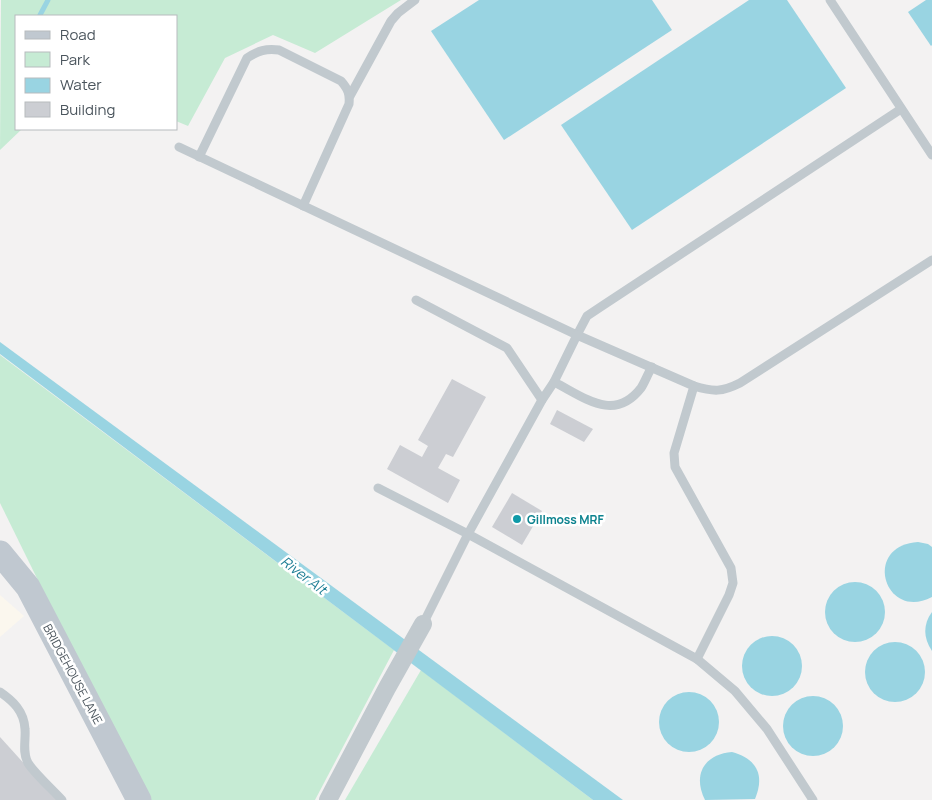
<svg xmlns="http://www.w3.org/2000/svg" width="932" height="800" font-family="Manrope,sans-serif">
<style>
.commercial{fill:#fbf7ee}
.green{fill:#c6ebd4}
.water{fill:#99d4e2}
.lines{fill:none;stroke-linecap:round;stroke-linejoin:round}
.stream{stroke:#99d4e2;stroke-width:5}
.building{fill:#ccced3}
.lane{stroke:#c1c9ce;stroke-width:9}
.street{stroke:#c1c9ce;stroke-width:18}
.secondary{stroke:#c0c8d0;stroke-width:25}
.culture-dot{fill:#0f9aa8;stroke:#fff;stroke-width:2}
.labels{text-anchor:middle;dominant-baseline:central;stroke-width:5;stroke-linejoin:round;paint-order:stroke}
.culture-label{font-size:12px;font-weight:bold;fill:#0d838f;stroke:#fff;text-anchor:start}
.street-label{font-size:12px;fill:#4b555d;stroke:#fff}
.water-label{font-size:14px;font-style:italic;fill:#1e7e95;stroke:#fff}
</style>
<rect width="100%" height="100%" fill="#f3f2f2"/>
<path class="commercial" d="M0 595 24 616 0 637Z"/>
<g class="green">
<path d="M1 0H401L315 53 273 35 225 58 188 126 176 121V16H16V129H22L0 150Z"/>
<path d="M0 355 394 650 315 800H151L81 668 0 503Z"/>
<path d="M421 670 593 800H345Z"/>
</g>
<g class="water">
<path d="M479 0H652L672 30 504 140 431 31Z"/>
<path d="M749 0H787L846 88 632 230 561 125Z"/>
<path d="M926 0H932V45L931 46 908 12Z"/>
<path d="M0 342 623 800H593L0 354Z"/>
<path d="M918 542 928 544 932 547V597C885 622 861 546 918 542Z"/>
<circle cx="855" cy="612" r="30"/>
<path d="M932 612V651C923 638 923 624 932 612Z"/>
<circle cx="772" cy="666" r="30"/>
<circle cx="895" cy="672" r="30"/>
<circle cx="689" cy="722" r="30"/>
<circle cx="813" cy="726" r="30"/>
<path d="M732 752C757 759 765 775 755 799L705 800C692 774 705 754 732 752Z"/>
</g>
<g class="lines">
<path class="stream" d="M40 15 48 0"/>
</g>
<g class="building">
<path d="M452 379 486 397 453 457 446 454 438 468 460 480 448 503 387 469 400 445 422 457 428 446 418 440Z"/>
<path d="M557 410 593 429 584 442 550 424Z"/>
<path d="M512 493 542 511 522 545 492 527Z"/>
<path d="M0 737 57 800H0Z"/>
</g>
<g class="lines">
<g class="lane">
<path d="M830 0 932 155"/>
<path d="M350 96 391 21 398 13 415 0"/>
<path d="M179 147 577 335 587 316 602 306 901 109"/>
<path d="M199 157 247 58C258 51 266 48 279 50L341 81C348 89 350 94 349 104L303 206"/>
<path d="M416 300 507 348 542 400"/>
<path d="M554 382C584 397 614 423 641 388 645 382 648 373 652 367"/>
<path d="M694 386C714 392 722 392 740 383L932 260"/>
<path d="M378 488 468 534 697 659 729 595 733 583 731 568 675 467 674 453 694 386 577 335 554 382 542 400 468 534 423 624"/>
<path d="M697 659 735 691 767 729 813 800"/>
<path d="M0 692C13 701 24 711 25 729 26 740 22 752 28 763 35 774 53 790 62 800"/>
</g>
<path class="street" d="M328 800 387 688 423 624"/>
<path class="secondary" d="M0 553 28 587 139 800"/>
</g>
<circle class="culture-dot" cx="517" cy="519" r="5"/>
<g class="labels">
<g class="culture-label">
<text x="527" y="519">Gillmoss MRF</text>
</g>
<g class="street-label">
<text transform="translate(73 674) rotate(62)">BRIDGEHOUSE LANE</text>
</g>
<g class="water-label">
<text transform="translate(304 575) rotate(37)">River Alt</text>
</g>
</g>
<rect x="15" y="15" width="162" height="115" fill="#ffffff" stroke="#b7bbbe"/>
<rect x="25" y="31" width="25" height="8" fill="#c0c8d0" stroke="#b7bbbe"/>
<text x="60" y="40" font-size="15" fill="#4b555d">Road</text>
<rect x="25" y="52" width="25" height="15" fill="#c6ebd4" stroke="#b7bbbe"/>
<text x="60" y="65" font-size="15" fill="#4b555d">Park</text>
<rect x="25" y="78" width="25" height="15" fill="#99d4e2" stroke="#b7bbbe"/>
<text x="60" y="90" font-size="15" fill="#4b555d">Water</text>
<rect x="25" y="102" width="25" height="15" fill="#ccced3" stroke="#b7bbbe"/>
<text x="60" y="115" font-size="15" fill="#4b555d">Building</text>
</svg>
